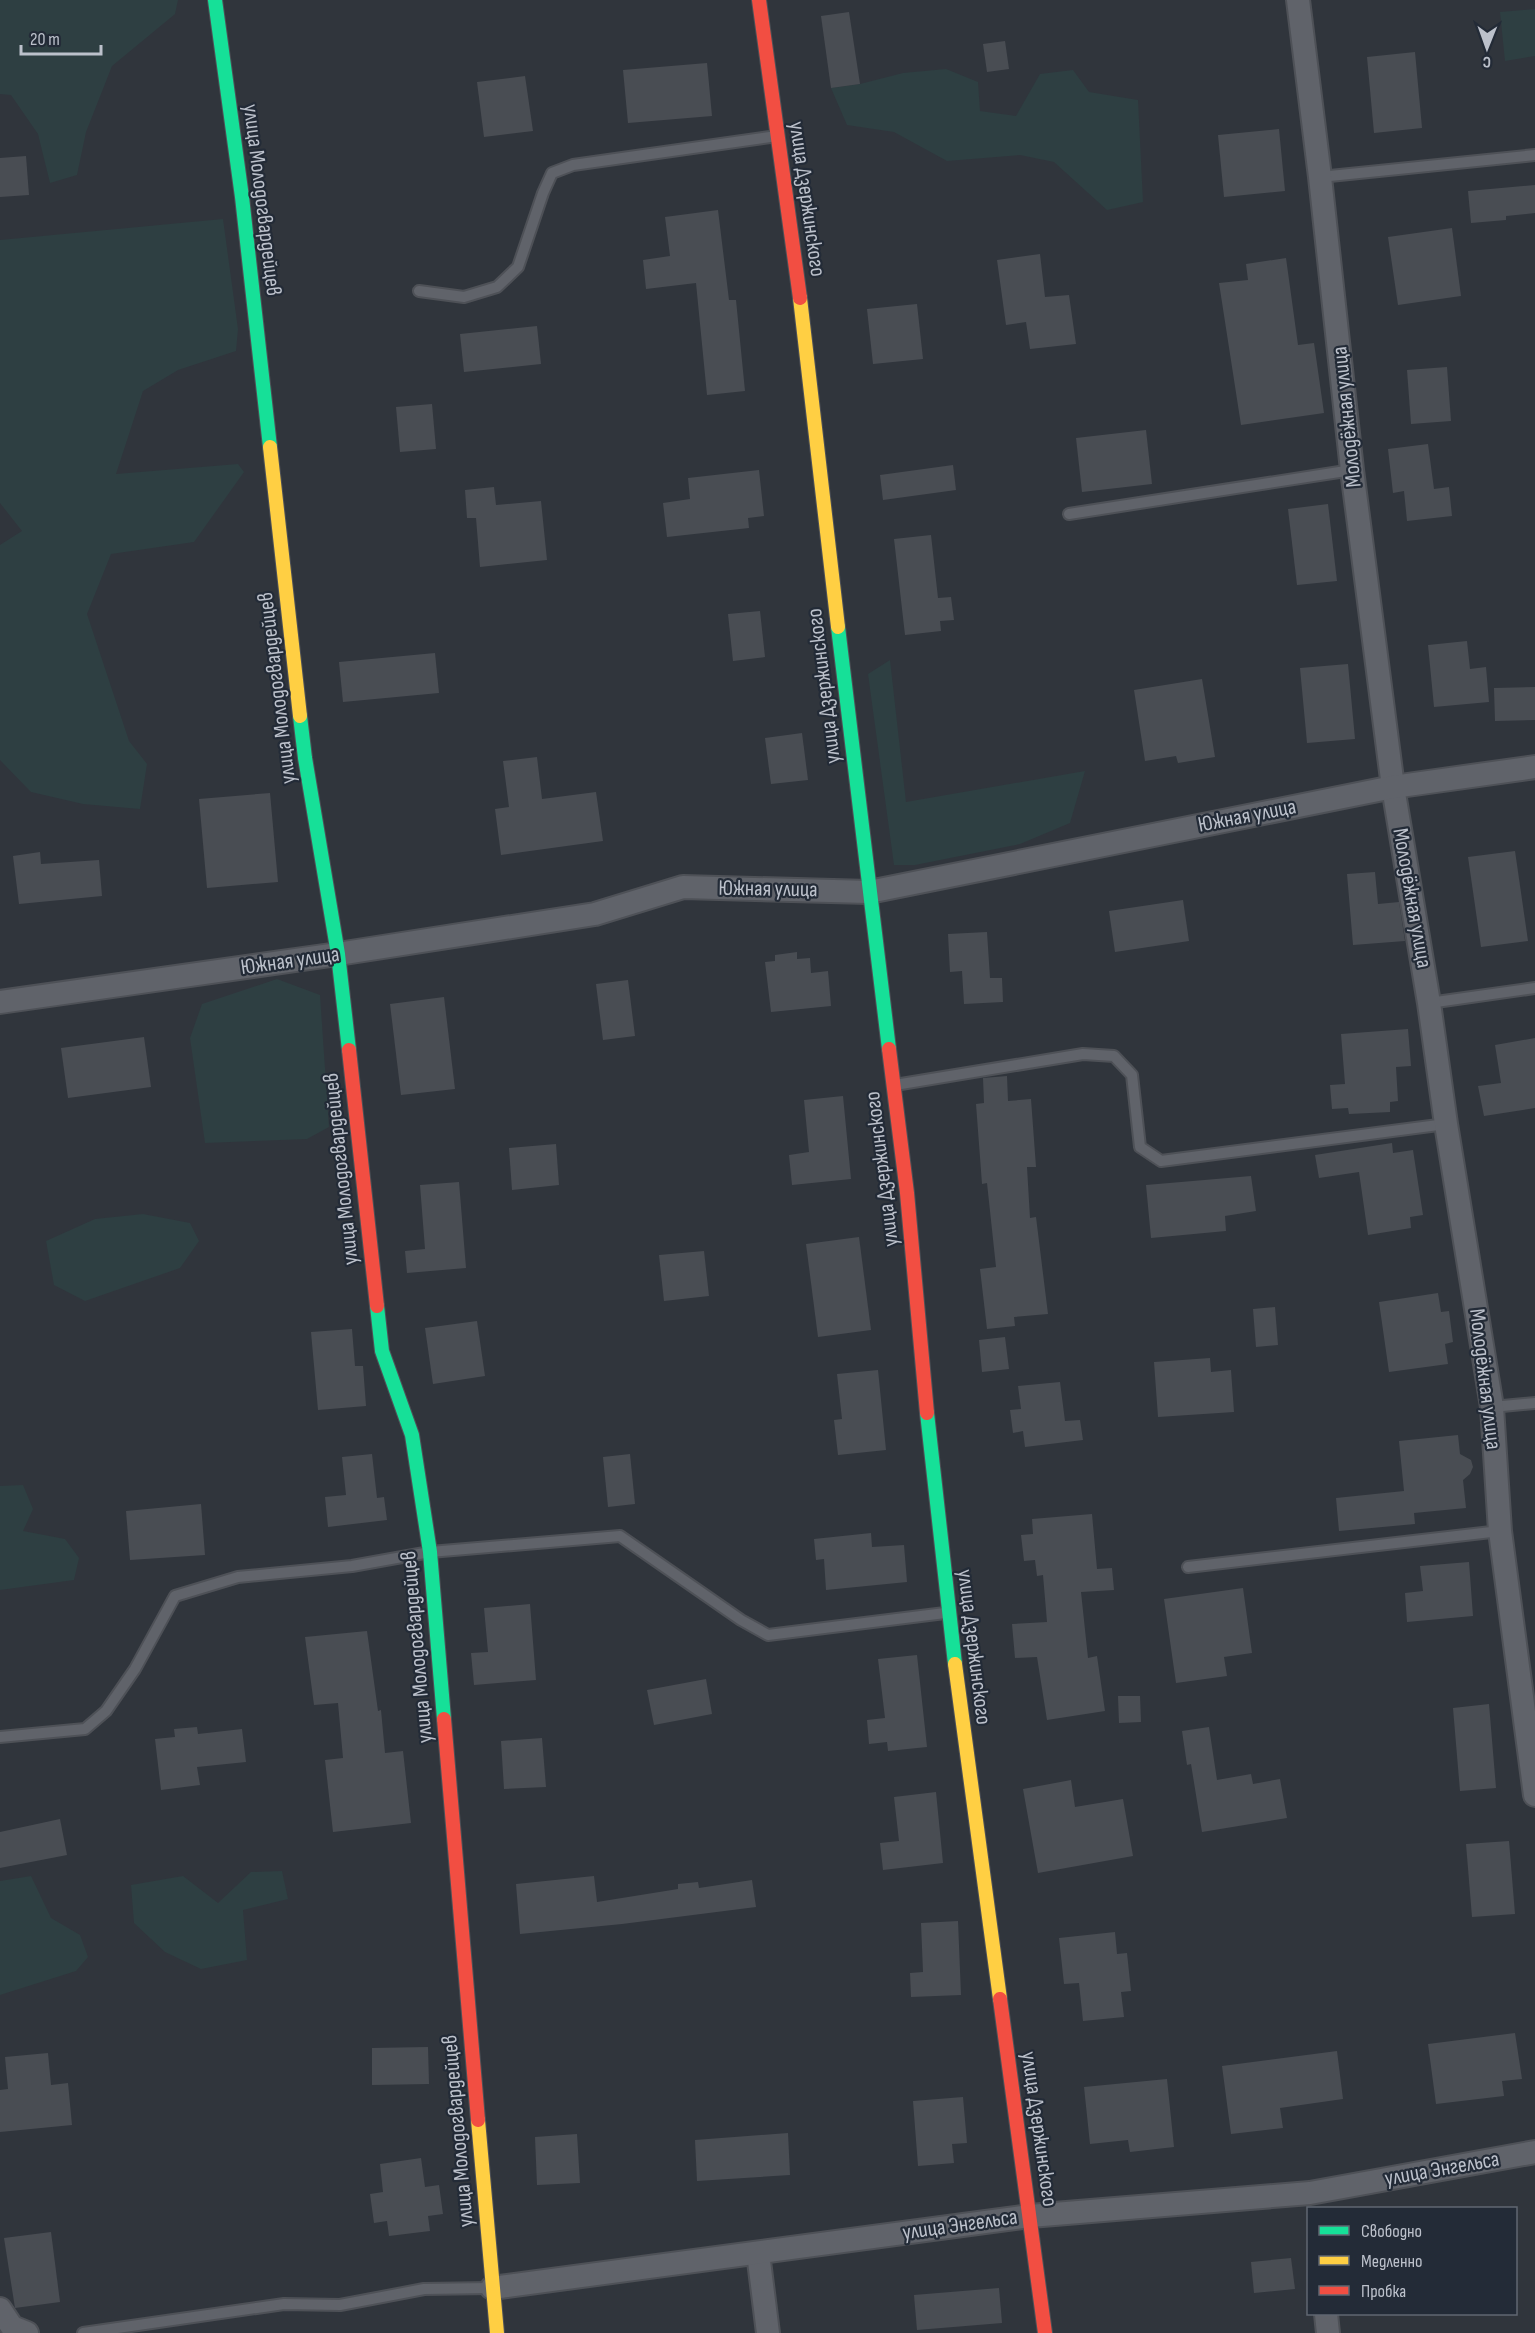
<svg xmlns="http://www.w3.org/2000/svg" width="1535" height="2333" font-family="'Sofia Sans Condensed',sans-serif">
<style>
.green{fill:#2e3f42}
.building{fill:#494d53}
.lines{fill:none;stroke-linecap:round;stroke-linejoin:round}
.lane-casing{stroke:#4e5157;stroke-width:14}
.street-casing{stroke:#4e5157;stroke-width:26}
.fast-casing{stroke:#4e5157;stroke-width:16}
.slow-casing{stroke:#4e5157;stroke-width:16}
.jam-casing{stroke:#4e5157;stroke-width:16}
.lane{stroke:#60636a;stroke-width:10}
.street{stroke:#60636a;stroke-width:22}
.fast{stroke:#16e098;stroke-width:14}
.slow{stroke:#ffcf43;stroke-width:14}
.jam{stroke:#f24e42;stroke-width:14}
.labels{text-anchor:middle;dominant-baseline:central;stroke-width:4.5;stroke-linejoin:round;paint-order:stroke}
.street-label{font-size:22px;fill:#bcc1cb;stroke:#232b37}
</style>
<rect width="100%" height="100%" fill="#30353c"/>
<g class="green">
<path d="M0 0H178L175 14 112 66 86 132 77 175 50 183 38 134 11 95 0 94Z"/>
<path d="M1535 9V56L1505 61 1500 12Z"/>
<path d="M946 69 978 82 980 111 1016 116 1040 74 1073 70 1089 92 1138 100 1143 202 1107 210 1054 162 1020 155 947 161 894 132 847 125 831 88 860 84 903 73Z"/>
<path d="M223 219 238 329 236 351 178 370 143 391 116 474 238 464 244 472 194 542 111 554 87 614 129 741 147 764 140 809 83 804 31 792 0 760V545L22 531 0 503V240Z"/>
<path d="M890 660 906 802 1085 771 1070 823 1020 844 915 865H894L868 674Z"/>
<path d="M277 979 320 995 329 1127 307 1139 205 1143 190 1038 202 1004Z"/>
<path d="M143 1214 190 1223 199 1241 180 1268 85 1301 54 1285 46 1241 95 1219Z"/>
<path d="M23 1485 33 1509 23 1531 65 1539 79 1558 74 1580 0 1590V1486Z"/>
<path d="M282 1871 288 1899 243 1910 247 1960 201 1969 165 1952 134 1923 131 1885 183 1876 218 1903 251 1872Z"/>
<path d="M31 1876 51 1918 80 1935 88 1957 76 1971 0 1995V1881Z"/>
</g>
<g class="building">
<path d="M849 12 860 84 831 88 821 16Z"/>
<path d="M1005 41 1009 69 987 72 983 44Z"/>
<path d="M1415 52 1422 128 1374 133 1367 57Z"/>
<path d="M707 63 712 116 628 123 623 70Z"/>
<path d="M525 76 533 131 484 137 477 82Z"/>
<path d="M1279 129 1285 191 1224 197 1218 135Z"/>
<path d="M26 156 29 195 0 197V158Z"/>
<path d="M1535 185V213L1506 216V220L1471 223 1468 191Z"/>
<path d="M718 210 729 300H736L745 391 707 395 696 283 646 289 643 260 670 256 665 217Z"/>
<path d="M1452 228 1461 296 1398 305 1388 237Z"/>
<path d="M1040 254 1045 297 1069 295 1076 344 1030 349 1026 322 1006 325 997 260Z"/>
<path d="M1286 258 1298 345 1314 343 1324 413 1241 425 1219 283 1248 280 1246 264Z"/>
<path d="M917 304 923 359 873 364 867 309Z"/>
<path d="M537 326 541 364 464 372 460 334Z"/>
<path d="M1447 367 1451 421 1411 424 1407 370Z"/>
<path d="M432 404 436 449 400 452 396 407Z"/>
<path d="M1146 430 1152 484 1082 492 1076 438Z"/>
<path d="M1428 444 1434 489 1449 487 1452 516 1407 521 1404 491 1393 493 1388 449Z"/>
<path d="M953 465 956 490 883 500 880 475Z"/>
<path d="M759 470 764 516 748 518 749 528 667 537 663 503 690 499 688 478Z"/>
<path d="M494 487 496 505 541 501 547 560 480 567 476 518H467L465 490Z"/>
<path d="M1328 504 1337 581 1297 585 1288 509Z"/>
<path d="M931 535 938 598 951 597 954 620 940 621 941 631 905 635 894 539Z"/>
<path d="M760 611 765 657 733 661 728 614Z"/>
<path d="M1467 641 1470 669 1486 667 1489 702 1434 707 1428 645Z"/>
<path d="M435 653 439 693 343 702 339 662Z"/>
<path d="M1348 664 1355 739 1307 743 1300 668Z"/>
<path d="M1202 679 1215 757 1178 763 1176 756 1145 761 1134 690Z"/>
<path d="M1535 687V720L1495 721 1494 688Z"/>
<path d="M802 733 808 780 771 784 765 738Z"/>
<path d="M537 757 542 799 596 792 603 841 501 855 495 809 509 807 503 761Z"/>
<path d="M270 793 278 882 207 888 199 799Z"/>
<path d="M1515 851 1528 941 1481 947 1468 857Z"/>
<path d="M40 852 41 864 99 860 102 896 19 904 13 856Z"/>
<path d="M1375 872 1378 904 1399 902 1405 941 1353 945 1347 874Z"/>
<path d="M1183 900 1189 941 1115 952 1109 911Z"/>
<path d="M987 932 990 978H1002L1003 1002 964 1004 962 971 950 972 948 934Z"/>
<path d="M797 952V959L810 958 811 973 828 971 831 1006 771 1012 765 962 775 961V955Z"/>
<path d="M628 980 635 1036 603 1040 596 984Z"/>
<path d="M444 997 455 1089 401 1095 390 1004Z"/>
<path d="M1408 1029 1411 1066 1396 1067 1398 1101 1390 1102V1112L1349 1114 1348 1108 1332 1109 1330 1085 1345 1084 1341 1034Z"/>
<path d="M144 1037 151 1087 68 1098 61 1048Z"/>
<path d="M1535 1038V1108L1484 1116 1478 1086 1501 1083 1495 1045Z"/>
<path d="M1007 1076 1008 1101 1031 1099 1036 1167H1027L1030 1218 1036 1217 1048 1314 1014 1317 1015 1326 987 1329 980 1269 996 1267 987 1183 982 1184 976 1104 984 1103 983 1078Z"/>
<path d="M843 1096 851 1179 792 1185 789 1155 809 1152 804 1100Z"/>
<path d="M1392 1143 1393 1153 1413 1150 1423 1215 1410 1217 1411 1228 1368 1235 1359 1172 1319 1178 1315 1155Z"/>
<path d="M556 1144 559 1185 512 1190 509 1148Z"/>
<path d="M1251 1176 1256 1211 1225 1216 1226 1231 1151 1238 1146 1185Z"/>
<path d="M459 1182 466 1268 407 1273 405 1251 425 1249 420 1185Z"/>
<path d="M859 1237 871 1330 818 1337 806 1244Z"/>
<path d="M704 1251 709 1296 664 1301 659 1255Z"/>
<path d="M1438 1293 1441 1312 1449 1311 1453 1342 1445 1344 1448 1364 1389 1372 1379 1302Z"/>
<path d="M1275 1307 1278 1345 1256 1347 1253 1309Z"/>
<path d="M477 1321 485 1376 433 1384 425 1328Z"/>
<path d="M352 1329 355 1366H363L366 1406 318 1410 311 1332Z"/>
<path d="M1005 1337 1009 1369 982 1372 979 1340Z"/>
<path d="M1210 1358 1211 1372 1231 1370 1234 1412 1158 1417 1154 1362Z"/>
<path d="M878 1370 886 1450 838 1455 834 1420 842 1419 837 1374Z"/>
<path d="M1060 1382 1065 1421 1080 1420 1083 1440 1025 1447 1023 1431 1013 1433 1010 1410 1021 1409 1018 1386Z"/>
<path d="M1458 1435 1460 1454 1471 1460 1473 1467 1470 1474 1463 1480 1466 1508 1414 1513 1415 1524 1339 1531 1336 1498 1404 1491 1399 1441Z"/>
<path d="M372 1454 377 1498 384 1497 387 1520 328 1527 325 1497 346 1495 342 1457Z"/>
<path d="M630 1454 635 1504 608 1507 603 1457Z"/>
<path d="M201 1504 205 1555 130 1560 126 1511Z"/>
<path d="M1092 1514 1097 1569 1112 1568 1114 1590 1081 1592 1088 1658 1097 1656 1105 1711 1047 1720 1037 1657 1015 1658 1012 1624 1047 1622 1043 1575 1037 1576 1035 1560 1024 1561 1021 1535 1033 1534 1032 1519Z"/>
<path d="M871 1533 872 1547 904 1545 907 1582 826 1590 824 1559 816 1560 814 1539Z"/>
<path d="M1469 1562 1473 1616 1407 1622 1405 1593 1423 1591 1420 1566Z"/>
<path d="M1243 1588 1252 1653 1224 1657 1227 1676 1176 1683 1164 1599Z"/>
<path d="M530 1604 536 1680 474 1685 471 1653 488 1652 484 1608Z"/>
<path d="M367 1631 378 1711 381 1710 385 1753 403 1751 411 1823 333 1832 325 1760 343 1758 338 1703 314 1705 305 1637Z"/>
<path d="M917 1655 927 1747 888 1751 887 1742 869 1744 867 1720 885 1718 878 1659Z"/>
<path d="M706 1679 712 1714 654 1725 647 1690Z"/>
<path d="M1118 1696H1140L1141 1722 1119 1723Z"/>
<path d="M1489 1704 1496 1788 1460 1791 1453 1708Z"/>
<path d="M197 1727 198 1734 242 1729 246 1762 197 1767 200 1785 161 1790 155 1739 175 1737 174 1729Z"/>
<path d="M1209 1727 1217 1780 1251 1774 1253 1784 1280 1779 1287 1818 1202 1832 1191 1764 1187 1765 1182 1731Z"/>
<path d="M542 1738 546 1787 504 1789 501 1741Z"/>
<path d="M1071 1780 1075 1807 1123 1799 1133 1856 1038 1873 1023 1789Z"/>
<path d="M936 1792 943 1863 883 1870 880 1843 899 1841 894 1797Z"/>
<path d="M60 1819 67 1855 0 1868V1832Z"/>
<path d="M1509 1841 1515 1914 1472 1917 1466 1844Z"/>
<path d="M594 1876 597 1902 678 1889V1884L698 1882 699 1888 752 1880 756 1907 622 1924 520 1934 516 1884Z"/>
<path d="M958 1921 961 1995 911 1997 910 1973 923 1972 921 1923Z"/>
<path d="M1115 1932 1117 1954 1127 1953 1131 1991 1121 1992 1124 2017 1083 2021 1079 1983 1064 1984 1059 1938Z"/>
<path d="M1515 2033 1522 2079 1502 2081 1504 2096 1436 2104 1428 2044Z"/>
<path d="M428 2047 429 2084 372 2085V2048Z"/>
<path d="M1337 2051 1343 2099 1280 2108 1283 2128 1231 2134 1222 2066Z"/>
<path d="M48 2053 51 2085 68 2083 72 2125 0 2132V2090L8 2089 5 2057Z"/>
<path d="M1167 2079 1174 2147 1130 2152 1128 2140 1090 2144 1084 2087Z"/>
<path d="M963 2097 967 2143 952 2144 954 2163 918 2166 913 2101Z"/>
<path d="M788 2133 790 2175 697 2181 695 2140Z"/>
<path d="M577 2134 580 2183 537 2185 535 2137Z"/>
<path d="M421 2158 425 2187 439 2185 443 2214 428 2216 430 2231 389 2236 387 2221 374 2223 370 2194 383 2192 380 2164Z"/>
<path d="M51 2232 60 2302 15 2308 4 2238Z"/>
<path d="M1291 2258 1295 2289 1254 2293 1251 2262Z"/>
<path d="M999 2288 1002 2323 917 2330 914 2295Z"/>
</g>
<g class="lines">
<g class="lane-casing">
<g id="lane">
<path d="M1320 177 1535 155"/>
<path d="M419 291 464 297 497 287 518 267 543 193 552 173 573 165 777 136"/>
<path d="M1069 514 1352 470"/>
<path d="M1429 1003 1535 988"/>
<path d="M895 1085 1083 1054 1114 1056 1132 1075 1140 1147 1161 1161 1446 1124"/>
<path d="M1492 1407 1535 1403"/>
<path d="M1188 1567 1500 1531"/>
<path d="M0 1737 85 1729 106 1711 135 1669 175 1596 238 1577 352 1566 430 1552 620 1536 741 1620 768 1635 945 1613"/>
<path d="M83 2333 284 2304 340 2305 424 2289 490 2288"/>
</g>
</g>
<g class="street-casing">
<g id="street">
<path d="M1298 0 1320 177 1352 470 1393 787 1429 1003 1446 1124 1492 1407 1500 1531 1535 1795"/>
<path d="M0 1002 338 954 595 914 683 887 869 892 1393 787 1535 767"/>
<path d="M758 2253 768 2333"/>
<path d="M492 2288 1030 2216 1310 2193 1535 2152"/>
<path d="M0 2309 12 2327 27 2333"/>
<path d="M1326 2314 1328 2333"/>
</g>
</g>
<g class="fast-casing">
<g id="fast">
<path d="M215 0 242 197 270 447"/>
<path d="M838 627 889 1049"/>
<path d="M300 716 305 758 338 954 349 1050"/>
<path d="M377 1306 382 1351 412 1435 430 1552 444 1719"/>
<path d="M927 1413 955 1664"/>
</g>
</g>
<g class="slow-casing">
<g id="slow">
<path d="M800 298 838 627"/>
<path d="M270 447 300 716"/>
<path d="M955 1664 1000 1999"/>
<path d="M478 2120 497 2333"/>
</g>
</g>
<g class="jam-casing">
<g id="jam">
<path d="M759 0 800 298"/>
<path d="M889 1049 907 1193 927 1413"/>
<path d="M349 1050 377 1306"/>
<path d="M444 1719 478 2120"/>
<path d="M1000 1999 1045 2333"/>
</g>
</g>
<use href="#lane" class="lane"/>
<use href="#street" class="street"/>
<use href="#fast" class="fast"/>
<use href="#slow" class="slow"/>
<use href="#jam" class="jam"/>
</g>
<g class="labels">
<g class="street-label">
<text transform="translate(807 199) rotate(82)">улица Дзержинского</text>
<text transform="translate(262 200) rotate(83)">улица Молодогвардейцев</text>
<text transform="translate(1347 417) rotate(-96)">Молодёжная улица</text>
<text transform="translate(824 686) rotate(-97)">улица Дзержинского</text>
<text transform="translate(277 688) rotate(-97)">улица Молодогвардейцев</text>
<text transform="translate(1247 816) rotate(-11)">Южная улица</text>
<text transform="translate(768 889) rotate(1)">Южная улица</text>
<text transform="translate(1412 898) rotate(80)">Молодёжная улица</text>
<text transform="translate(290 961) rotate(-8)">Южная улица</text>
<text transform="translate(341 1169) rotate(-96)">улица Молодогвардейцев</text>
<text transform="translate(882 1169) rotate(-97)">улица Дзержинского</text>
<text transform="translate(1485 1379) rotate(83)">Молодёжная улица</text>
<text transform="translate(417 1647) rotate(-95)">улица Молодогвардейцев</text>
<text transform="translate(974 1647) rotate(83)">улица Дзержинского</text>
<text transform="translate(1039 2129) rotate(82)">улица Дзержинского</text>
<text transform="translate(458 2131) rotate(-95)">улица Молодогвардейцев</text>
<text transform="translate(1442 2169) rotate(-10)">улица Энгельса</text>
<text transform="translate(960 2225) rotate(-8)">улица Энгельса</text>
</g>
</g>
<rect x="1307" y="2207" width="210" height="108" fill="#232b37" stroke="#606772" stroke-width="1.5"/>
<rect x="1319" y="2226" width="30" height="9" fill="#16e098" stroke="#606772" stroke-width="1.5"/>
<text x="1361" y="2237" font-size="18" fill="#bcc1cb">Свободно</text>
<rect x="1319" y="2256" width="30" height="9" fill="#ffcf43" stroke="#606772" stroke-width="1.5"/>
<text x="1361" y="2267" font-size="18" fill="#bcc1cb">Медленно</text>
<rect x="1319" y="2286" width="30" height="9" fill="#f24e42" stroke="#606772" stroke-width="1.5"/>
<text x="1361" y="2297" font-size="18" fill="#bcc1cb">Пробка</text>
<g transform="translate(1487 48) rotate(181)" stroke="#232b37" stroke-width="4.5" paint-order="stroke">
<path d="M0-4.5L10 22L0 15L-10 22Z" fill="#bcc1cb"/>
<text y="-9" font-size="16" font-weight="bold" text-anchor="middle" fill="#bcc1cb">С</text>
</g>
<path d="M21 45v9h80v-9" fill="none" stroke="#bcc1cb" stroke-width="3"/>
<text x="30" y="45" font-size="18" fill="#bcc1cb" stroke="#232b37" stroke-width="4.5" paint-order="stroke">20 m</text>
</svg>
